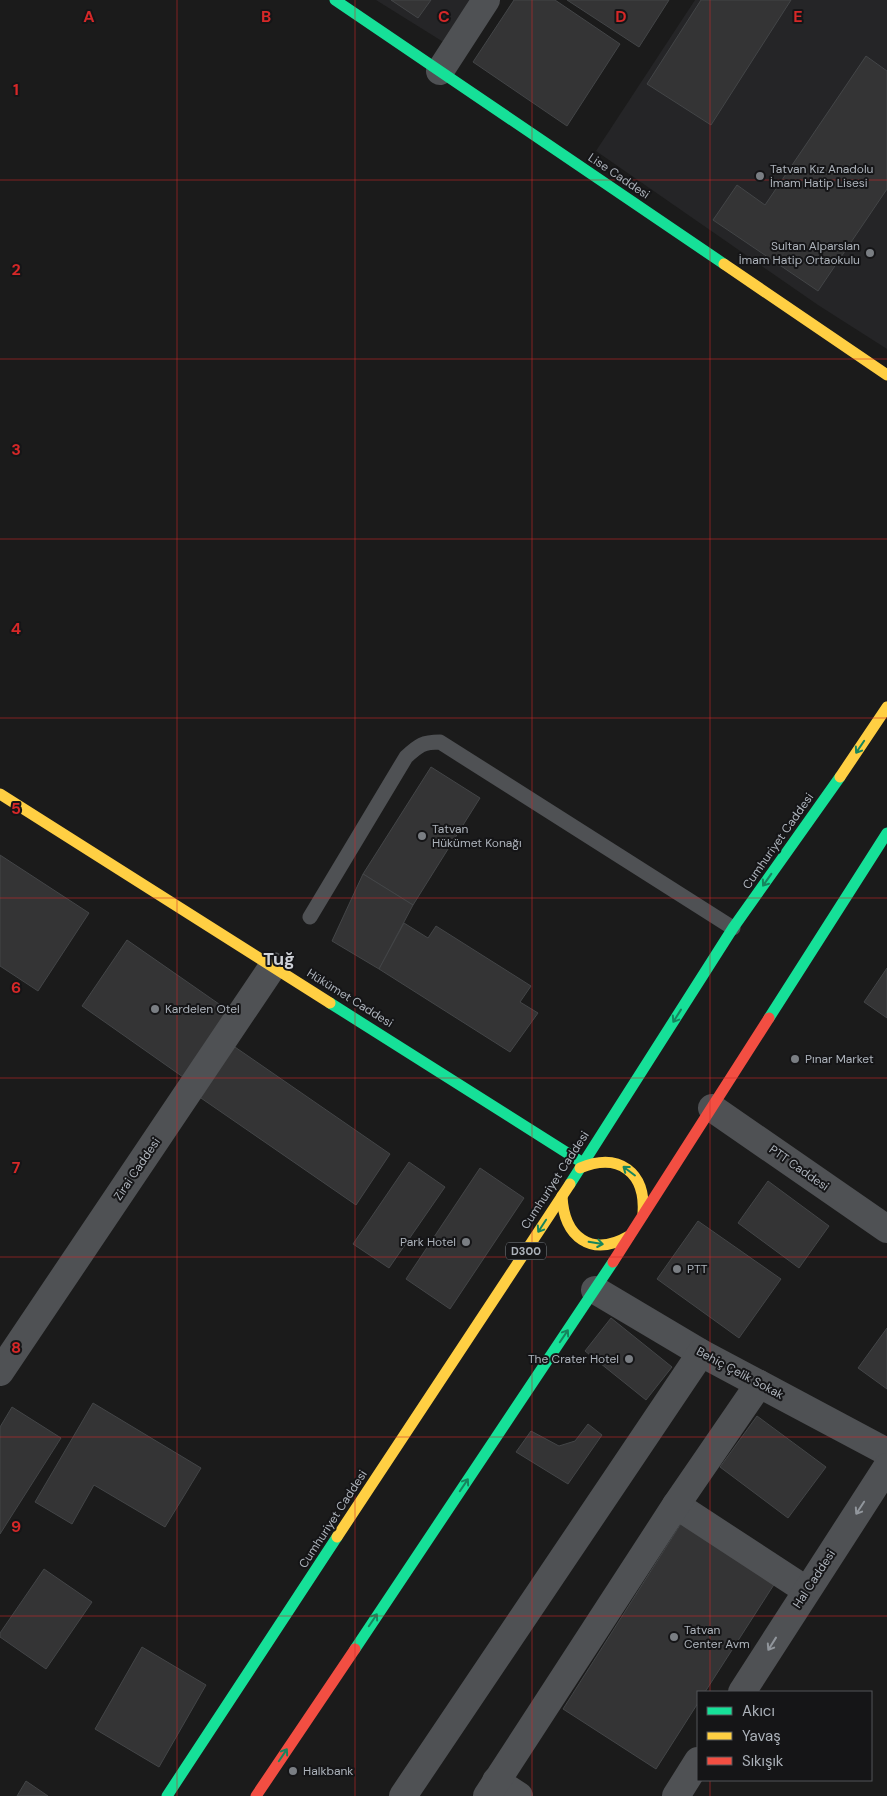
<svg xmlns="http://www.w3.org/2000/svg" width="887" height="1796" font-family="'DM Sans',sans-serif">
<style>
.built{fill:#252527}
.building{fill:#343435;stroke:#434547}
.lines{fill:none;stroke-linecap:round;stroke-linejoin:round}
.lane{stroke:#4f5154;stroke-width:15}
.street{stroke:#4f5154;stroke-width:28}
.fast{stroke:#16e098;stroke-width:11}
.slow{stroke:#ffcf43;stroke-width:11}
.jam{stroke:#f24e42;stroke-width:11}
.oneway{stroke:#16855e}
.oneway2{stroke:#91969c}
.grid{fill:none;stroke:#d62828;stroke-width:1;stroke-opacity:0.55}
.poi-dot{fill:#7a7e83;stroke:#151517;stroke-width:2}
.labels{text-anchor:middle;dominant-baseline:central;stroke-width:4;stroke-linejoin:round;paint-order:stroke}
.shield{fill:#151517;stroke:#7f848a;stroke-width:1}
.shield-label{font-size:11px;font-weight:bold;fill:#adb3bb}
.poi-label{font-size:12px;fill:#adb3bb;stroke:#151517;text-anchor:start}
.street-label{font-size:12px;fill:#adb3bb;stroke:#151517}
.district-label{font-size:18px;font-weight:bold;fill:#ced1d7;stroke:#151517}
.grid-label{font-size:16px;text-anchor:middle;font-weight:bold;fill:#d62828;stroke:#151517;stroke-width:4;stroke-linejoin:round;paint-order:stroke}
</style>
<rect width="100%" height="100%" fill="#1b1b1b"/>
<g class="built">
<path d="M376 0H473L445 43Z"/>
<path d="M695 0H887V349L818 305 596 151Z"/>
</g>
<g class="building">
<path d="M391 0H431L418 18Z"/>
<path d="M514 0H555L620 44 567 126 473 62Z"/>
<path d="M567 0H669L639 47Z"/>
<path d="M701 0H791L711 125 647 84Z"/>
<path d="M866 56 887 71V189L818 291 713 220 737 185 765 205Z"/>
<path d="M431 767 480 798 413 905 363 874Z"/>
<path d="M0 855 89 913 38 991 0 966Z"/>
<path d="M363 874 413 905 379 969 332 941Z"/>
<path d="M404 923 428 938 436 926 531 986 520 1002 538 1013 510 1052 379 969Z"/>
<path d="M127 940 229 1011 183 1077 82 1006Z"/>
<path d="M887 968V1018L864 1002Z"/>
<path d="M232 1045 390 1154 356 1205 198 1096Z"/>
<path d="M409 1162 445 1187 389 1268 353 1244Z"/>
<path d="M480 1168 524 1198 450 1309 406 1279Z"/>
<path d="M768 1181 829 1226 799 1268 738 1223Z"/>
<path d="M698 1221 781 1279 739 1338 657 1279Z"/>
<path d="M611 1318 672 1367 646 1400 585 1351Z"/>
<path d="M887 1328V1389L858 1368Z"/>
<path d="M93 1403 201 1468 165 1527 94 1485 72 1524 35 1502Z"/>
<path d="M12 1407 61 1438 0 1534V1427Z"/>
<path d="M757 1416 826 1467 788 1518 720 1467Z"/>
<path d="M588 1424 602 1435 568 1484 516 1452 531 1431 559 1446 575 1441Z"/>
<path d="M682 1522 775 1583 705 1692H698V1703L656 1769 563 1709Z"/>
<path d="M44 1569 92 1602 46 1669 0 1637V1633Z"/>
<path d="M142 1647 206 1685 159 1767 95 1729Z"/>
<path d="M26 1781 48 1796H17Z"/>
</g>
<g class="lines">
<path class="lane" d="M310 917 406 757C419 745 423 742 440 742L733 928"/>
<g class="street">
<path d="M440 71 486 0"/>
<path d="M712 1108 887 1229"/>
<path d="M595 1290 701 1353 887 1452"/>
<path d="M0 1372 273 966"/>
<path d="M676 1505 806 1590"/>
<path d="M742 1692 887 1467"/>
<path d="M496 1781 519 1796"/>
<path d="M403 1796 701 1353"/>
<path d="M487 1796 676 1505 759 1384"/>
<path d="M676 1796 698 1761"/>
</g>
<g class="fast">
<path d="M335 0 724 264"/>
<path d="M330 1003 583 1163"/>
<path d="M769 1018 887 833"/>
<path d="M570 1184 733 928 840 777"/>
<path d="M355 1649 613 1262"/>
<path d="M167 1796 337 1537"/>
</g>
<g class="slow">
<path d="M724 264 887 375"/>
<path d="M840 777 887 707"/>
<path d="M0 794 330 1003"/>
<path d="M580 1168C619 1152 646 1172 643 1214"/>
<path d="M562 1196C564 1237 591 1258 629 1236"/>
<path d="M337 1537 570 1184"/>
</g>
<g class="jam">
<path d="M613 1262 769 1018"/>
<path d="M256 1796 355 1649"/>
</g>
</g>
<defs><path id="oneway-shaft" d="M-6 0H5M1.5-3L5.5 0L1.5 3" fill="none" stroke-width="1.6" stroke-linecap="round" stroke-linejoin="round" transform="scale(1.25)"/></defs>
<g class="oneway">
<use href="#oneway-shaft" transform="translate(860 747) rotate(124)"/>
<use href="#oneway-shaft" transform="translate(767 880) rotate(125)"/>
<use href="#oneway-shaft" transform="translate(677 1016) rotate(122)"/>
<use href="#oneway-shaft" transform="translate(629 1171) rotate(-143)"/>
<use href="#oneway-shaft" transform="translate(542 1226) rotate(123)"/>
<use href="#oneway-shaft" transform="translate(596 1243) rotate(9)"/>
<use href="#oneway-shaft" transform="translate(564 1336) rotate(-56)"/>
<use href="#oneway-shaft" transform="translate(464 1485) rotate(-56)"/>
<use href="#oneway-shaft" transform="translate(373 1620) rotate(-56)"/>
<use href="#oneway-shaft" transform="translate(283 1755) rotate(-56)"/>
</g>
<g class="oneway2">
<use href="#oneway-shaft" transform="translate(860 1508) rotate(123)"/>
<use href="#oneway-shaft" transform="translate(772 1644) rotate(122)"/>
</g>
<path class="grid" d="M177 0V1796M355 0V1796M532 0V1796M710 0V1692M0 180H887M0 359H887M0 539H887M0 718H887M0 898H887M0 1078H887M0 1257H887M0 1437H887M0 1616H887M710 1780V1796"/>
<g class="poi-dot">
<circle cx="760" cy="176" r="5"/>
<circle cx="870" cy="253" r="5"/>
<circle cx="422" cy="836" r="5"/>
<circle cx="155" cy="1009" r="5"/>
<circle cx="795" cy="1059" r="5"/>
<circle cx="466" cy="1242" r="5"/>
<circle cx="677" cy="1269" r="5"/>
<circle cx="629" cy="1359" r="5"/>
<circle cx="674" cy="1637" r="5"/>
<circle cx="293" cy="1771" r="5"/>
</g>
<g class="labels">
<rect class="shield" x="506" y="1242.5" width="40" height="17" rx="4"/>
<g class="shield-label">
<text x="526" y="1251">D300</text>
</g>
<g class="poi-label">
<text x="770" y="169">Tatvan Kız Anadolu<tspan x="770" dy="14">İmam Hatip Lisesi</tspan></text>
<text x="860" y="246" text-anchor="end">Sultan Alparslan<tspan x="860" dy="14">İmam Hatip Ortaokulu</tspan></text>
<text x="432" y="829">Tatvan<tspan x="432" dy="14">Hükümet Konağı</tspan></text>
<text x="165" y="1009">Kardelen Otel</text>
<text x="805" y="1059">Pınar Market</text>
<text x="456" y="1242" text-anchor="end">Park Hotel</text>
<text x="687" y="1269">PTT</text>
<text x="619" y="1359" text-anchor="end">The Crater Hotel</text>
<text x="684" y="1630">Tatvan<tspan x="684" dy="14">Center Avm</tspan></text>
<text x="303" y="1771">Halkbank</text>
</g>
<g class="street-label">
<text transform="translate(619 176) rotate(34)">Lise Caddesi</text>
<text transform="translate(778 841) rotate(-55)">Cumhuriyet Caddesi</text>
<text transform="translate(350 998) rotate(32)">Hükümet Caddesi</text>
<text transform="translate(799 1168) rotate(35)">PTT Caddesi</text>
<text transform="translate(137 1169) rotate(-56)">Zirai Caddesi</text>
<text transform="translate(555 1180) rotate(-57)">Cumhuriyet Caddesi</text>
<text transform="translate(740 1373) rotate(28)">Behiç Çelik Sokak</text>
<text transform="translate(333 1519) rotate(-57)">Cumhuriyet Caddesi</text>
<text transform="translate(814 1579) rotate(-57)">Hal Caddesi</text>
</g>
<g class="district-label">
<text x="279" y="959">Tuğ</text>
</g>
</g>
<g class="grid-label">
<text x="89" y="22">A</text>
<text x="266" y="22">B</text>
<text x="444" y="22">C</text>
<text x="621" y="22">D</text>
<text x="798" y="22">E</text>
<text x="16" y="95">1</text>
<text x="16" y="275">2</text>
<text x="16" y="455">3</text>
<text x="16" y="634">4</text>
<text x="16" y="814">5</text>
<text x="16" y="993">6</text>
<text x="16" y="1173">7</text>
<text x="16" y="1353">8</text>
<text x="16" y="1532">9</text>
</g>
<rect x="697" y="1691" width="175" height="90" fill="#151517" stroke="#525459"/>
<rect x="707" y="1707" width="25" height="8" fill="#16e098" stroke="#525459"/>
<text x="742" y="1716" font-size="15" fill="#adb3bb">Akıcı</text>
<rect x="707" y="1732" width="25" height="8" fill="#ffcf43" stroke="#525459"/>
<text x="742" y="1741" font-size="15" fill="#adb3bb">Yavaş</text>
<rect x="707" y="1757" width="25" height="8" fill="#f24e42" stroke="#525459"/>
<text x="742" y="1766" font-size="15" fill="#adb3bb">Sıkışık</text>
</svg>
